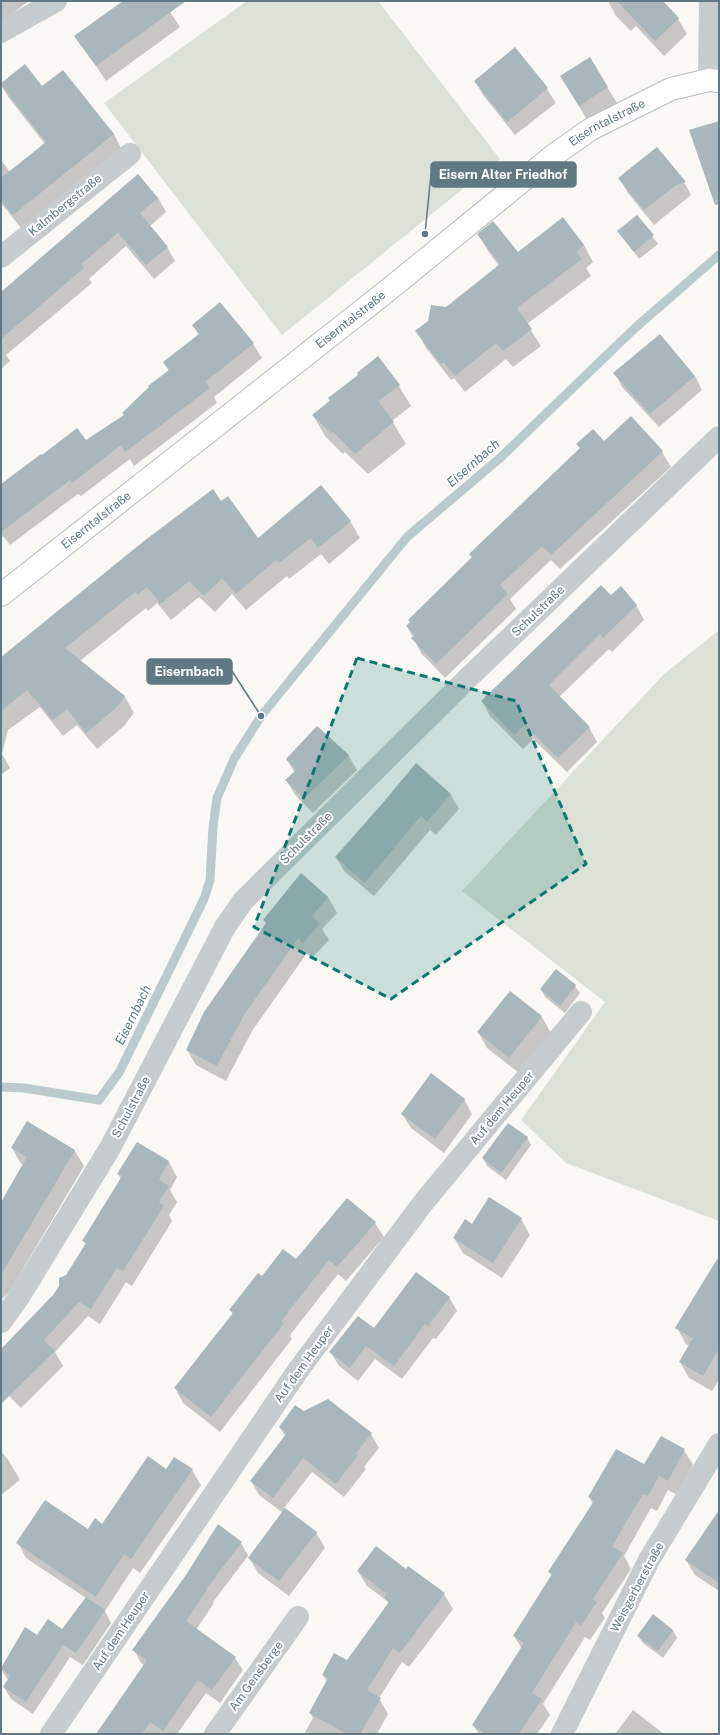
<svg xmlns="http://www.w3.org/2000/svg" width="720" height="1735" font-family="'Public Sans',sans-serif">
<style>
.green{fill:#dbe1d6}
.shadow{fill:#0003}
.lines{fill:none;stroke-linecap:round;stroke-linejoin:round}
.stream{stroke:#bbcbcd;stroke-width:9}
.building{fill:#a9b6bb}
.major-casing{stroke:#b6bdc0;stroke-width:24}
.minor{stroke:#c6cbce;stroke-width:22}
.major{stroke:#fff;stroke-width:22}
.marked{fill:#0f766e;fill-opacity:0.2;stroke:#0f766e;stroke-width:3;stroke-dasharray:8 5;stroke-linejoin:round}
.labels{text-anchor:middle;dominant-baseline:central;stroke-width:4;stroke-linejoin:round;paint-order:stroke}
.street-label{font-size:12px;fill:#607984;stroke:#fff}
.water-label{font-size:13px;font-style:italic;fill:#5b797e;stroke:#fff}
.leader{fill:none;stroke:#607984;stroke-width:1.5}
.callout-dot{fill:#607984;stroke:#fff;stroke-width:1.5}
.callout{fill:#607984;stroke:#607984;stroke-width:1.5}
.callout-label{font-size:13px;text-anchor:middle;font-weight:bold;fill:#fff}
</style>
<rect width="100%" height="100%" fill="#f9f8f5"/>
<g class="green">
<path d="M247 1H378L500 159 282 335 104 103Z"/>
<path d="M719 630V1221L566 1163 521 1120 605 1002 462 891 664 674Z"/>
</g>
<g class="shadow">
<path d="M1 1H29L1 22Z"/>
<path d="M124 1H163L180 27 106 81 76 36Z"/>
<path d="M608 1H661L678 19 687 34 664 56 636 26 631 31 616 16Z"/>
<path d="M515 49 547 89 556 103 515 135 483 95 475 81Z"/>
<path d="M590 59 617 103 588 121 561 77Z"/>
<path d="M1 85 42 88 114 134 121 148 21 228 1 203V160L10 172 45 144 9 98Z"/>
<path d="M138 175 158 198 166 212 150 226 167 247 175 261 154 279 126 246 89 279 92 283 6 355 10 361 1 369V293Z"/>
<path d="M619 178 683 180 691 195 654 225 628 193Z"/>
<path d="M637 216 658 244 639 259 618 231Z"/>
<path d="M563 219 584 245 593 262 586 268 591 276 527 324 541 346 513 367 506 359 465 392 454 378 451 380 426 348 417 331 499 266 488 251 478 234 517 253Z"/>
<path d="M220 303 253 344 262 358 214 397 217 403 134 466 130 459 81 496 78 494 10 545 3 536 1 538V485L42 456 86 442 125 416 169 371 164 362 199 335 193 325Z"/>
<path d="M615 373 695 376 702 390 659 427 622 387Z"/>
<path d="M359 375 399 386 411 406 392 421 406 444 368 474 345 452 343 454 325 436 313 415Z"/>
<path d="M631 418 662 452 671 467 560 569 551 560 510 599 516 609 445 678 421 653 407 626 472 558 470 554 581 449 578 444 604 443Z"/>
<path d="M221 503 258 539 350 521 360 538 329 564 321 554 289 579 287 576 246 610 232 594 215 612 199 597 171 620 157 603 148 611 146 608 80 661 125 697 134 713 124 726 97 749 77 725 63 736 40 707 8 730 2 754 10 768 1 775V659Z"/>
<path d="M610 596 636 605 644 620 612 652 609 649 559 697 589 727 597 742 567 772 533 739 523 749 490 716 482 701Z"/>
<path d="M328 736 348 755 357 770 313 813 295 795 287 781 295 773 287 760Z"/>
<path d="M416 765 451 795 459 809 436 835 430 830 374 896 344 871 336 857Z"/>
<path d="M301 874 328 897 337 913 322 929 329 940 312 958 307 953 252 1031 226 1081 196 1065 187 1050 267 925 264 920Z"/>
<path d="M575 986 580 993 565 1013 545 997 541 989Z"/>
<path d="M510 992 542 1017 551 1033 519 1073 487 1048 478 1032Z"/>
<path d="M464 1099 472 1114 444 1153 411 1128 402 1114Z"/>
<path d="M527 1137 531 1145 506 1180 487 1166 483 1158Z"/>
<path d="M137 1143 169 1162 177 1177 170 1190 177 1202 169 1215 172 1221 132 1286 126 1282 100 1324 88 1316 55 1352 63 1366 21 1408 1 1388V1350L54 1296 86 1245 84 1241 121 1179 118 1174Z"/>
<path d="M12 1148 74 1150 84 1166 10 1291 1 1300V1204L24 1165 21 1164Z"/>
<path d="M489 1198 521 1219 530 1235 502 1278 463 1253 454 1238 472 1225Z"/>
<path d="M375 1223 384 1237 346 1281 338 1274 290 1335 292 1339 220 1432 183 1403 175 1388 233 1315 231 1310 296 1261Z"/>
<path d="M719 1286V1380L712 1391 689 1378 680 1362 689 1346 686 1344 677 1328Z"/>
<path d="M449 1297 457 1311 436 1339 433 1338 402 1379 375 1359 358 1381 339 1366 331 1353 375 1330Z"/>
<path d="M303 1412 371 1434 379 1448 364 1467 366 1469 344 1497 312 1472 284 1508 316 1532 325 1548 289 1596 258 1573 248 1556 213 1602 214 1603 196 1630 235 1658 243 1670 220 1703 206 1693 177 1734H97L144 1665 141 1663 134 1650 241 1543 249 1557 283 1513 259 1495 251 1481 285 1436 280 1428Z"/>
<path d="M661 1437 684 1450 693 1465 677 1495 668 1490 657 1511 651 1508 624 1556 631 1569 602 1613 605 1618 590 1640 585 1637 543 1704 550 1715 537 1734H479L473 1725 522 1649 514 1636 552 1576 549 1572 593 1504 589 1497 645 1466Z"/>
<path d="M1 1451 9 1461 20 1480 1 1495Z"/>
<path d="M192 1470 201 1485 140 1573 133 1568 105 1611 111 1623 83 1665 70 1657 33 1714 11 1699 4 1687 8 1680 1 1669 26 1628 38 1636 63 1630 86 1598 26 1558 18 1543 88 1530 102 1525Z"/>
<path d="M719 1512V1591L695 1575 686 1560Z"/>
<path d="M406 1570 444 1594 453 1609 409 1667 402 1662 379 1698 388 1714 377 1734H304L313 1718 310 1713 327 1682 323 1675 347 1661 389 1604 387 1601 367 1586 358 1571Z"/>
<path d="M673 1630 677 1638 663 1658 643 1643 638 1636Z"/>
<path d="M633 1710 664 1734H615Z"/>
</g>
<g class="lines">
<path class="stream" d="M1 1087 24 1088 99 1100 120 1071 204 899 210 880 213 827 217 798 234 759 261 716 407 537 500 458 635 328 719 255"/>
</g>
<g class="building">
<path d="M123 1H186L96 66 74 36Z"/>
<path d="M617 1H663L679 18 655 41Z"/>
<path d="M515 47 548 88 507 122 474 81Z"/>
<path d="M590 57 608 87 579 106 560 76Z"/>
<path d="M25 64 42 86 63 70 114 134 13 215 1 200V178L46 142 1 85V83Z"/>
<path d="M719 121V204L715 205 689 130Z"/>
<path d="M657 147 686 182 676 185 644 210 618 178Z"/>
<path d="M138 174 158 198 140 213 168 247 146 265 118 233 81 264 84 268 1 339V292Z"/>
<path d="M637 215 654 235 634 252 617 231Z"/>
<path d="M563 217 584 245 576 252 582 259 517 308 532 329 503 351 496 343 455 376 444 362 441 364 415 331 428 321 431 305 446 307 500 264 477 234 493 221 518 252Z"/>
<path d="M220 302 254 343 205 382 210 388 140 441 125 452 121 445 72 483 70 480 1 532V484L41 454 42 455 77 428 86 440 124 415 122 413 149 387 148 386 169 370 163 362 199 334 192 325Z"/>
<path d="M660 334 695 376 650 414 613 373Z"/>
<path d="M378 356 400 385 378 401 394 422 355 454 333 432 331 433 312 415 330 401 328 398 358 375 357 373Z"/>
<path d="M631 416 663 451 551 555 542 546 500 585 508 594 436 664 411 638 415 635 406 626 410 622 408 620 472 557 469 554 580 448 576 444 593 429 604 441Z"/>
<path d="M321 485 351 521 318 548 311 538 279 563 276 560 236 594 222 578 204 596 189 581 161 604 147 587 138 595 135 592 65 648 125 696 115 709 86 733 67 709 53 720 27 690 1 711V657L144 541 213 489 221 501 228 496 258 538Z"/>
<path d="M601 585 611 595 621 586 637 605 603 638 600 634 549 685 590 727 558 758 524 725 514 735 481 701Z"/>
<path d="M317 726 349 755 304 799 285 780 296 770 286 759Z"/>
<path d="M416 763 451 794 427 822 421 816 365 883 335 857 382 804Z"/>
<path d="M301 873 328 897 312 916 320 924 303 943 298 938 244 1015 217 1066 186 1050 204 1012 266 923 263 920Z"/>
<path d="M556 969 576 985 560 1006 540 989Z"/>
<path d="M510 991 542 1016 509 1058 477 1032Z"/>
<path d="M431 1073 465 1099 435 1139 401 1114Z"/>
<path d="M27 1121 75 1150 1 1275V1202L27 1157 11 1148Z"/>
<path d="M508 1123 528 1137 501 1173 482 1158Z"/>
<path d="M137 1142 169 1161 159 1180 169 1186 159 1202 164 1206 123 1271 117 1268 91 1309 79 1302 44 1340 55 1351 1 1404V1349L53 1295 59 1286V1278L66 1275 86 1243 82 1241 122 1176 117 1174Z"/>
<path d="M489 1197 522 1218 493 1263 453 1238 465 1219 472 1224Z"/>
<path d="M347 1198 376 1222 337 1267 329 1260 281 1321 284 1323 211 1417 174 1388 233 1313 229 1310 258 1273 262 1276 283 1249 296 1259Z"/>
<path d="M719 1256V1349L703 1376 679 1362 693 1338 675 1328Z"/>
<path d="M416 1272 450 1297 428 1326 425 1324 394 1366 366 1346 350 1368 329 1352 358 1316 374 1328Z"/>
<path d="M328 1399 372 1433 356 1453 358 1455 336 1484 303 1458 273 1498 250 1481 287 1433 279 1427 295 1405 304 1411Z"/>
<path d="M661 1436 685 1449 668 1481 659 1476 648 1496 643 1494 612 1546 623 1553 593 1599 597 1602 581 1626 576 1622 532 1693 542 1699 519 1734H486L472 1725 524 1643 513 1636 552 1574 548 1572 594 1501 588 1497 616 1449 644 1464Z"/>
<path d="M148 1456 166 1469 174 1457 193 1469 131 1559 124 1554 96 1597 16 1543 45 1500 88 1529 95 1518 102 1524Z"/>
<path d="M285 1508 317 1532 279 1581 248 1558Z"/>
<path d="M719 1510V1583L685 1560Z"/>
<path d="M218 1524 242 1542 206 1589 207 1590 186 1621 236 1657 212 1690 198 1680 163 1731 150 1722 142 1734H96L147 1660 132 1650 186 1575Z"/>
<path d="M376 1546 406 1569 408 1566 445 1593 400 1653 393 1648 367 1690 381 1698 360 1734H347L309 1713 328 1678 322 1675 334 1653 347 1660 389 1602 384 1598 387 1594 357 1571Z"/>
<path d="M86 1597 105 1610 76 1653 63 1645 26 1702 3 1687 10 1676 1 1668 25 1627 37 1635 48 1619 62 1629Z"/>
<path d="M653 1614 673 1630 658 1651 637 1636Z"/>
</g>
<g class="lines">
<g class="major-casing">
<g id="major">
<path id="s1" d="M1 595 387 291 554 155 591 129 671 89 709 80 719 81"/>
</g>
</g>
<g class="minor">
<path d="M1 32 56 1"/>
<path d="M709 80 710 1"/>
<path d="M1 257 130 154"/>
<path d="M1 1322 19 1297 110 1148 225 927 243 901 467 679 719 437"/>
<path d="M51 1734 299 1369 423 1203 581 1012"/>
<path d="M215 1734 298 1617"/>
<path d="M562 1734 649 1560 719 1444"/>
</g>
<use href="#major" class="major"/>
</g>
<path class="marked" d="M357 658 516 701 586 864 391 999 254 927Z"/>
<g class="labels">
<g class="street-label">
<text stroke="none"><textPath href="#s1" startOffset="769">Eiserntalstraße</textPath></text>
<text transform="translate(65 205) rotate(-39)">Kalmbergstraße</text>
<text stroke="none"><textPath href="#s1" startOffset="445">Eiserntalstraße</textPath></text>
<text stroke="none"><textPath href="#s1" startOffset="121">Eiserntalstraße</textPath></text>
<text transform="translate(538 611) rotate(-44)">Schulstraße</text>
<text transform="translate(306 838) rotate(-45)">Schulstraße</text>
<text transform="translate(131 1107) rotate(-62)">Schulstraße</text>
<text transform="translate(502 1108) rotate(-50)">Auf dem Heuper</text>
<text transform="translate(304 1364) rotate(-54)">Auf dem Heuper</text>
<text transform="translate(637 1587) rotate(-62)">Weisgerberstraße</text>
<text transform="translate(121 1631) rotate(-56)">Auf dem Heuper</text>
<text transform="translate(256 1676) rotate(-54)">Am Gensberge</text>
</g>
<g class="water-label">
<text transform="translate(473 463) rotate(-41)">Eisernbach</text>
<text transform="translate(133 1015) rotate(-64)">Eisernbach</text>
</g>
</g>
<path class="leader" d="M425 234L431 174M261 716L232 671"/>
<g class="callout-dot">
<circle cx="425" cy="234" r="4"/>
<circle cx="261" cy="716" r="4"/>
</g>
<g class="callout">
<rect x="431" y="162" width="145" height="25" rx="4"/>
<rect x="147" y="659" width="85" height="25" rx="4"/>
</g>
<g class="callout-label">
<text x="503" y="179">Eisern Alter Friedhof</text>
<text x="189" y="676">Eisernbach</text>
</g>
<rect width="720" height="1735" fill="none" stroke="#607984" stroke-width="4"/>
</svg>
